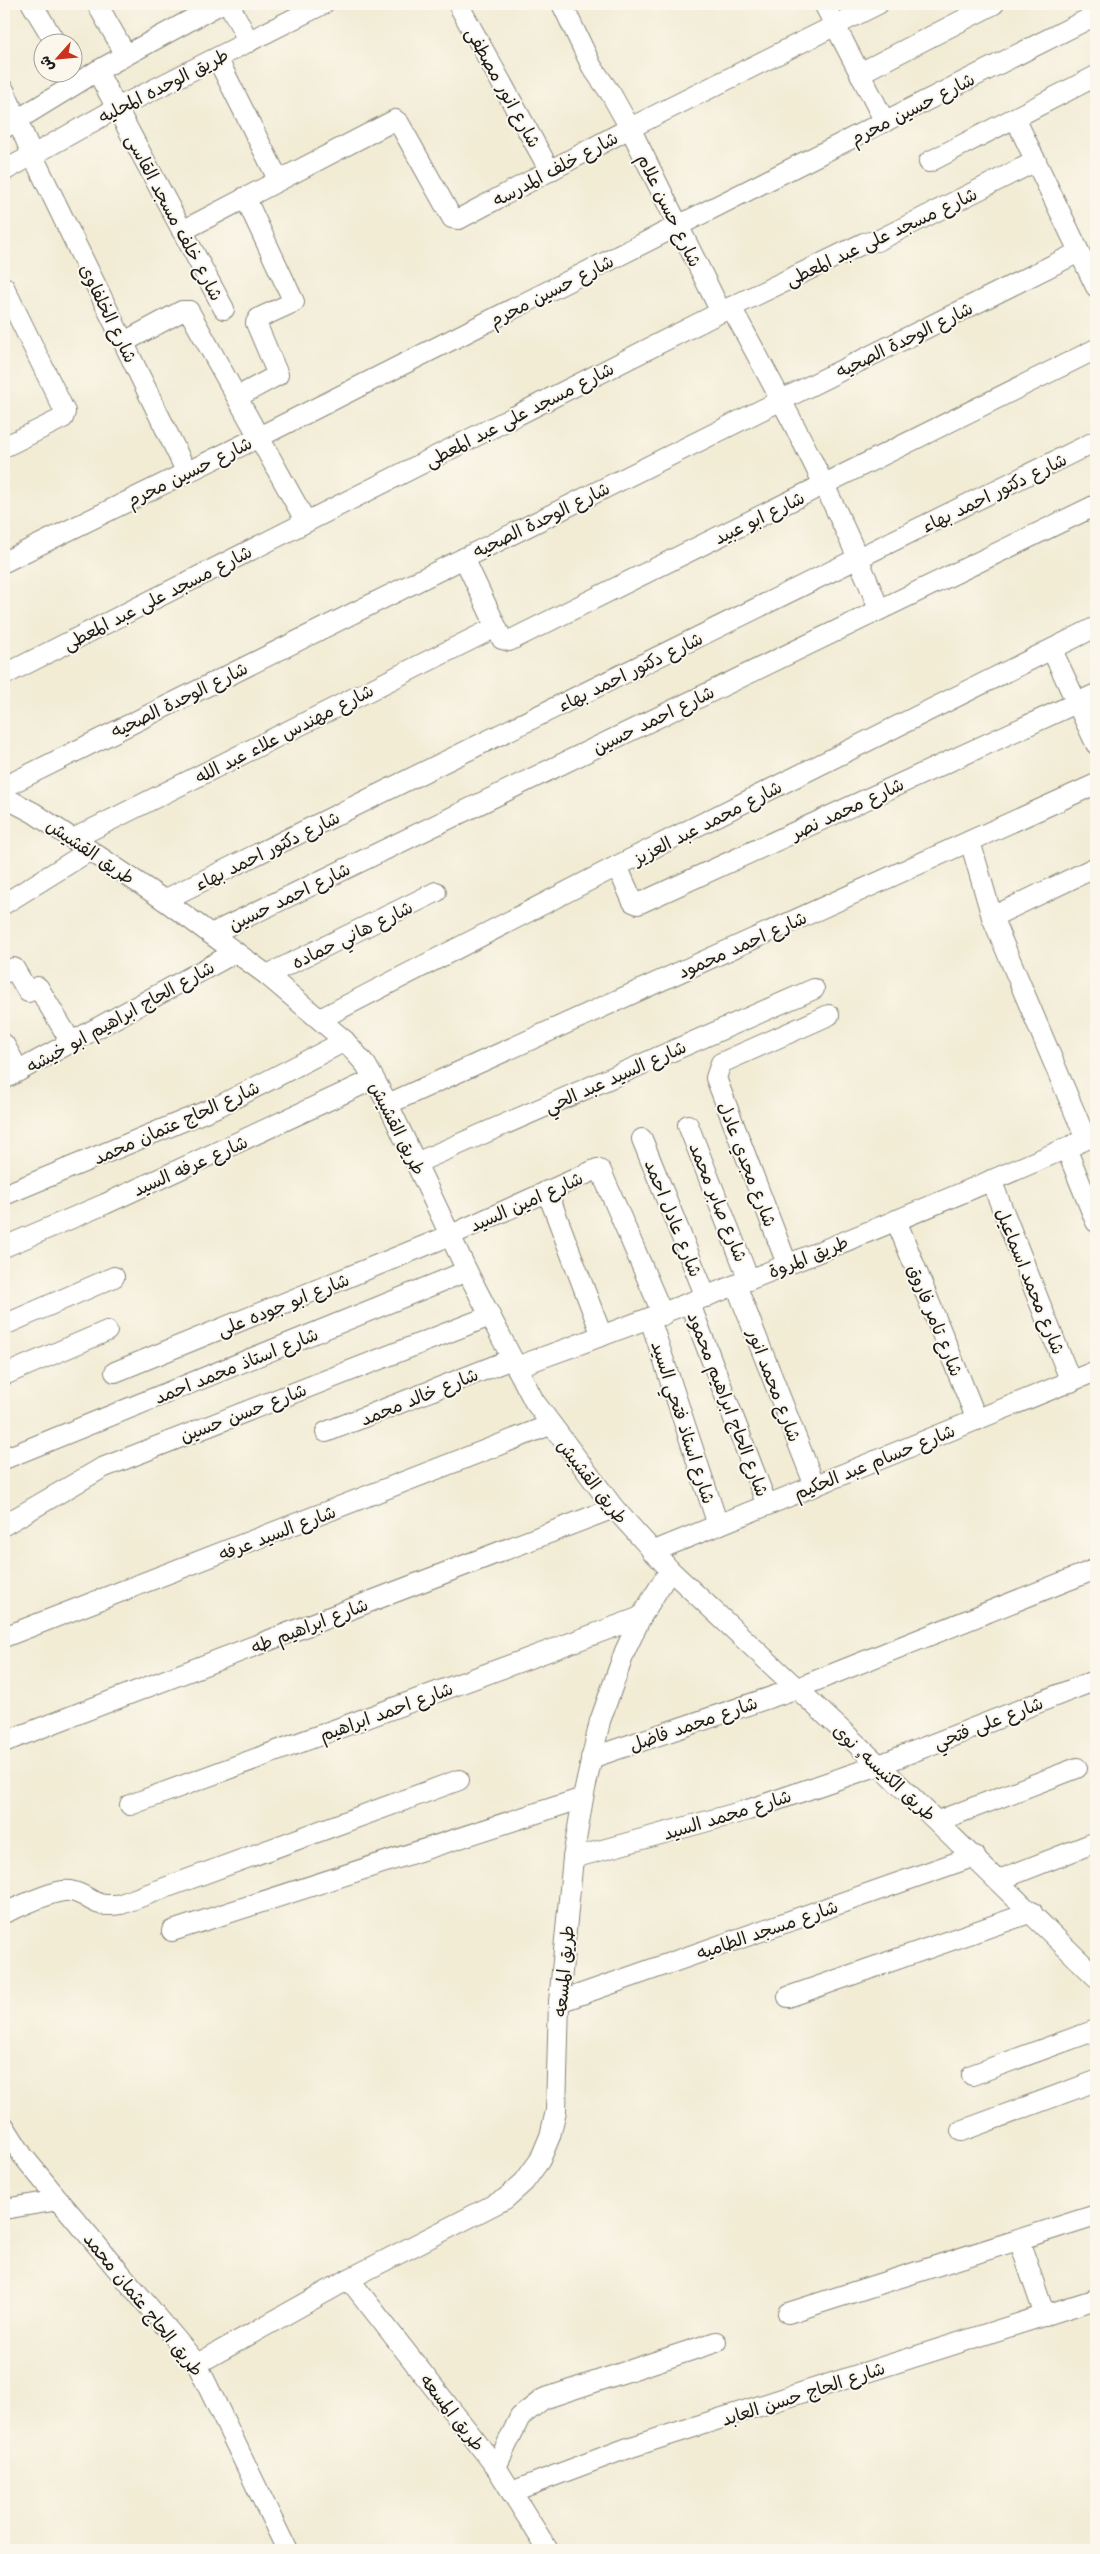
<svg xmlns="http://www.w3.org/2000/svg" width="1100" height="2554" font-family="Mali,'Playpen Sans Arabic',sans-serif">
<style>
.lines{fill:none;stroke-linecap:round;stroke-linejoin:round}
.street-casing{stroke:#878478;stroke-width:22}
.street{stroke:#fff;stroke-width:20}
.labels{text-anchor:middle;dominant-baseline:central;stroke-width:4;stroke-linejoin:round;paint-order:stroke}
.street-label{font-size:18px;fill:#1c1c1c;stroke:#fbf7ec}
</style>
<rect width="100%" height="100%" fill="#fbf7ec"/>
<filter id="ink" filterUnits="userSpaceOnUse"><feTurbulence type="fractalNoise" baseFrequency=".02" numOctaves="2"/><feDisplacementMap in="SourceGraphic" scale="10" xChannelSelector="R" yChannelSelector="G"/><feConvolveMatrix kernelMatrix="1 2 1 2 8 2 1 2 1" color-interpolation-filters="sRGB"/></filter>
<filter id="wash" filterUnits="userSpaceOnUse"><feTurbulence type="fractalNoise" baseFrequency=".0096" numOctaves="4" result="noise"/><feDisplacementMap in="SourceGraphic" scale="20" xChannelSelector="R" yChannelSelector="G"/><feGaussianBlur stdDeviation="1.12" result="paint"/><feColorMatrix in="noise" values="0 0 0 0 0 0 0 0 0 0 0 0 0 0 0 0 0 1.4 0 .05"/><feComposite in="paint" operator="in"/></filter>
<g filter="url(#wash)">
<rect width="100%" height="100%" fill="#f2ecd5"/>
</g>
<g filter="url(#ink)">
<g class="lines">
<g class="street-casing">
<g id="street">
<path d="M32 4 55 42"/>
<path d="M97 4 126 55"/>
<path d="M229 4 249 42"/>
<path d="M458 4 550 171"/>
<path d="M562 4 592 67 611 94 630 128 721 312"/>
<path d="M824 4 885 122"/>
<path d="M217 58 278 179"/>
<path d="M97 71 224 309"/>
<path d="M860 73 994 4"/>
<path d="M4 90 32 154 187 473"/>
<path d="M1015 118 1096 287"/>
<path d="M4 128 97 71 220 4"/>
<path d="M929 162 1096 76"/>
<path d="M4 171 117 108 323 4"/>
<path d="M182 231 395 120 399 123 452 218 459 219 630 128 878 4"/>
<path d="M4 287 65 412 63 418 4 447"/>
<path d="M731 307C785 406 838 505 879 609"/>
<path d="M124 342 182 311H189L306 522"/>
<path d="M237 397 278 375 256 323 259 318 294 302 245 197"/>
<path d="M464 558 502 639 509 641 1096 349"/>
<path d="M4 562 259 437 1096 15"/>
<path d="M1052 650 1096 744"/>
<path d="M4 675 721 312 864 243 877 241 1036 161"/>
<path d="M4 787 1079 252"/>
<path d="M4 797 34 813 164 900 267 975 345 1041 366 1065 388 1104 467 1271 534 1401 614 1508 670 1570 879 1765 1096 1977"/>
<path d="M73 839 496 627"/>
<path d="M970 841 992 917 1086 1139"/>
<path d="M617 866 633 902 638 904 1096 694"/>
<path d="M164 900 1096 441"/>
<path d="M4 904 89 851"/>
<path d="M992 917 1096 867"/>
<path d="M211 934 1096 505"/>
<path d="M4 973 14 968 28 992 38 987 71 1042"/>
<path d="M267 975 436 892"/>
<path d="M320 1019 617 866 1096 627"/>
<path d="M4 1044 19 1071"/>
<path d="M4 1079 236 952"/>
<path d="M388 1104 1096 784"/>
<path d="M688 1125 749 1280"/>
<path d="M642 1139 706 1297"/>
<path d="M1066 1148 1096 1222"/>
<path d="M416 1163 814 989"/>
<path d="M991 1180 1071 1382"/>
<path d="M547 1191 602 1336"/>
<path d="M4 1195 219 1106 345 1041"/>
<path d="M896 1220 977 1420"/>
<path d="M4 1247 105 1204 374 1079"/>
<path d="M787 1264 716 1078 721 1063 829 1015"/>
<path d="M736 1285 815 1486"/>
<path d="M690 1304 767 1505"/>
<path d="M650 1319 718 1525"/>
<path d="M4 1325 114 1277"/>
<path d="M516 1367C712 1297 906 1219 1096 1135"/>
<path d="M115 1372 451 1235 597 1169 601 1171 663 1315"/>
<path d="M4 1375 107 1331"/>
<path d="M326 1432 512 1359"/>
<path d="M4 1459 467 1271"/>
<path d="M4 1525 102 1468 490 1316"/>
<path d="M652 1552 1096 1371"/>
<path d="M4 1637 550 1425"/>
<path d="M4 1742 614 1508"/>
<path d="M591 1758 795 1689 1096 1569"/>
<path d="M130 1805 641 1617"/>
<path d="M938 1821 1077 1768"/>
<path d="M573 1858 748 1810 879 1765 1096 1680"/>
<path d="M999 1880 1096 1842"/>
<path d="M4 1913C20 1907 54 1889 70 1891 93 1895 90 1909 121 1904L459 1780"/>
<path d="M172 1931 583 1798"/>
<path d="M788 1997 1032 1912"/>
<path d="M559 2002 975 1856"/>
<path d="M972 2075 1096 2030"/>
<path d="M4 2126 23 2156 59 2200 197 2364 287 2550"/>
<path d="M961 2131 1096 2081"/>
<path d="M4 2209 59 2200"/>
<path d="M1019 2240 1045 2316"/>
<path d="M349 2279 496 2467 548 2550"/>
<path d="M788 2313 1096 2215"/>
<path d="M197 2364 349 2279 505 2199 524 2182 540 2160 550 2136 556 2111 559 2002 573 1858 583 1798 600 1721 625 1651 641 1617 670 1570"/>
<path d="M496 2467 520 2417 543 2399 716 2342"/>
<path d="M511 2492 625 2449 1096 2299"/>
</g>
</g>
<use href="#street" class="street"/>
</g>
</g>
<g class="labels">
<g class="street-label">
<text transform="translate(163 85) rotate(-27)">طريق الوحده المحليه</text>
<text transform="translate(504 87) rotate(61)">شارع انور مصطفى</text>
<text transform="translate(912 108) rotate(-27)">شارع حسين محرم</text>
<text transform="translate(555 168) rotate(-28)">شارع خلف المدرسه</text>
<text transform="translate(670 210) rotate(64)">شارع حسن علام</text>
<text transform="translate(175 217) rotate(62)">شارع خلف مسجد القاسى</text>
<text transform="translate(881 236) rotate(-25)">شارع مسجد على عبد المعطى</text>
<text transform="translate(551 290) rotate(-27)">شارع حسين محرم</text>
<text transform="translate(109 313) rotate(64)">شارع الخلفاوى</text>
<text transform="translate(904 339) rotate(-26)">شارع الوحدة الصحيه</text>
<text transform="translate(519 414) rotate(-27)">شارع مسجد على عبد المعطى</text>
<text transform="translate(189 471) rotate(-26)">شارع حسين محرم</text>
<text transform="translate(994 492) rotate(-26)">شارع دكتور احمد بهاء</text>
<text transform="translate(759 517) rotate(-26)">شارع ابو عبيد</text>
<text transform="translate(541 519) rotate(-26)">شارع الوحدة الصحيه</text>
<text transform="translate(157 597) rotate(-27)">شارع مسجد على عبد المعطى</text>
<text transform="translate(630 671) rotate(-26)">شارع دكتور احمد بهاء</text>
<text transform="translate(179 699) rotate(-26)">شارع الوحدة الصحيه</text>
<text transform="translate(653 719) rotate(-26)">شارع احمد حسين</text>
<text transform="translate(284 733) rotate(-27)">شارع مهندس علاء عبد الله</text>
<text transform="translate(847 808) rotate(-25)">شارع محمد نصر</text>
<text transform="translate(707 822) rotate(-27)">شارع محمد عبد العزيز</text>
<text transform="translate(267 850) rotate(-26)">شارع دكتور احمد بهاء</text>
<text transform="translate(91 851) rotate(34)">طريق القشيش</text>
<text transform="translate(289 896) rotate(-26)">شارع احمد حسين</text>
<text transform="translate(352 934) rotate(-26)">شارع هاني حماده</text>
<text transform="translate(742 944) rotate(-24)">شارع احمد محمود</text>
<text transform="translate(120 1016) rotate(-29)">شارع الحاج ابراهيم ابو خيشه</text>
<text transform="translate(615 1076) rotate(-24)">شارع السيد عبد الحي</text>
<text transform="translate(176 1122) rotate(-24)">شارع الحاج عتمان محمد</text>
<text transform="translate(398 1128) rotate(63)">طريق القشيش</text>
<text transform="translate(748 1164) rotate(69)">شارع مجدي عادل</text>
<text transform="translate(190 1165) rotate(-24)">شارع عرفه السيد</text>
<text transform="translate(526 1201) rotate(-24)">شارع امين السيد</text>
<text transform="translate(719 1202) rotate(68)">شارع صابر محمد</text>
<text transform="translate(674 1218) rotate(68)">شارع عادل احمد</text>
<text transform="translate(808 1256) rotate(-22)">طريق المروة</text>
<text transform="translate(1031 1281) rotate(68)">شارع محمد اسماعيل</text>
<text transform="translate(283 1304) rotate(-22)">شارع ابو جوده على</text>
<text transform="translate(936 1320) rotate(68)">شارع تامر فاروق</text>
<text transform="translate(236 1365) rotate(-22)">شارع استاذ محمد احمد</text>
<text transform="translate(775 1385) rotate(69)">شارع محمد انور</text>
<text transform="translate(419 1396) rotate(-22)">شارع خالد محمد</text>
<text transform="translate(729 1404) rotate(69)">شارع الحاج ابراهيم محمود</text>
<text transform="translate(243 1412) rotate(-21)">شارع حسن حسين</text>
<text transform="translate(684 1422) rotate(72)">شارع استاذ فتحي السيد</text>
<text transform="translate(874 1461) rotate(-22)">شارع حسام عبد الحكيم</text>
<text transform="translate(593 1481) rotate(52)">طريق القشيش</text>
<text transform="translate(277 1532) rotate(-21)">شارع السيد عرفه</text>
<text transform="translate(309 1625) rotate(-21)">شارع ابراهيم طه</text>
<text transform="translate(386 1711) rotate(-20)">شارع احمد ابراهيم</text>
<text transform="translate(988 1722) rotate(-21)">شارع على فتحي</text>
<text transform="translate(693 1723) rotate(-19)">شارع محمد فاضل</text>
<text transform="translate(885 1772) rotate(43)">طريق الكنيسه, نوى</text>
<text transform="translate(727 1814) rotate(-17)">شارع محمد السيد</text>
<text transform="translate(767 1929) rotate(-19)">شارع مسجد الطاميه</text>
<text transform="translate(563 1971) rotate(-85)">طريق المسعه</text>
<text transform="translate(144 2304) rotate(51)">طريق الحاج عثمان محمد</text>
<text transform="translate(803 2393) rotate(-18)">شارع الحاج حسن العابد</text>
<text transform="translate(453 2412) rotate(52)">طريق المسعه</text>
</g>
</g>
<rect width="1100" height="2554" fill="none" stroke="#fbf7ec" stroke-width="20"/>
<g transform="translate(58 58) rotate(243)"><circle r="24" fill="#fbf7ec" stroke="#a29f99"/>
<path d="M0-4L9 19L0 12L-9 19Z" fill="#c8321e"/>
<text y="-8" font-size="14" font-weight="bold" text-anchor="middle" fill="#1c1c1c">ش</text>
</g>
</svg>
